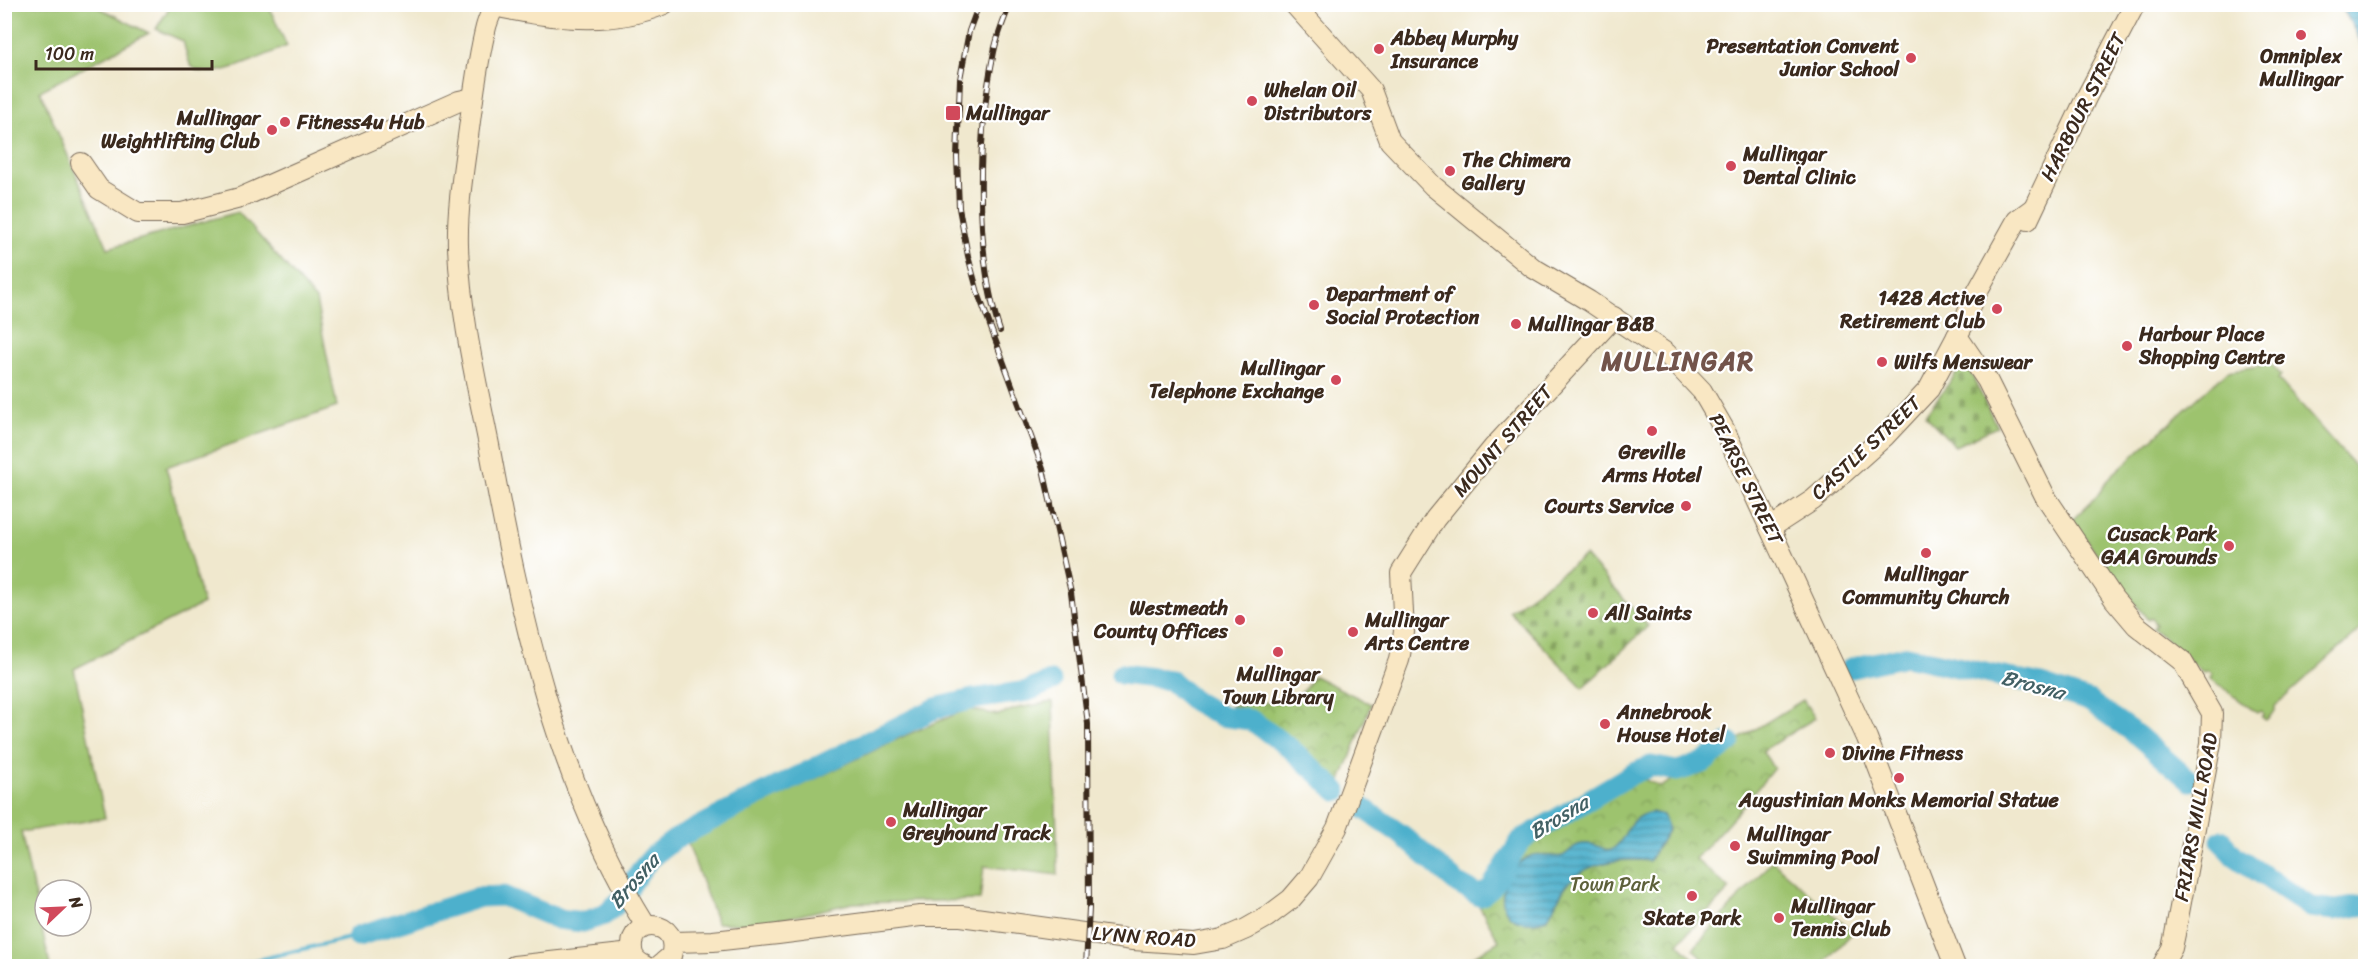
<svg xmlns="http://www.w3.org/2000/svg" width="2370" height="971" font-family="Sriracha,sans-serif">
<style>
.grass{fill:#9dc36e;stroke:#6c7646;stroke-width:1.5}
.cemetery{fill:url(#cemetery-stones);stroke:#6c7646;stroke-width:1.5}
.park{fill:url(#park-crowns);stroke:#6c7646;stroke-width:1.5}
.water{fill:url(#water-rules);stroke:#446d75;stroke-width:1.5}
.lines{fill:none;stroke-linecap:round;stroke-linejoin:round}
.stream{stroke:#4db0cc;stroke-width:4}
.river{stroke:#4db0cc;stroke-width:21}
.secondary-casing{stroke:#7a6c5c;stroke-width:22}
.secondary{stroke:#f9e7c3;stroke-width:20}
.rail-casing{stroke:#3b2a1e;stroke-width:6}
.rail{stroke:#fff;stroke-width:4;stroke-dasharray:11;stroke-linecap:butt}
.poi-dot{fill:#d1495b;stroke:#fff;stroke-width:2}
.labels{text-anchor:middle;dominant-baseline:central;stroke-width:4.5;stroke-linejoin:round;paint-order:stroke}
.poi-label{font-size:20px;font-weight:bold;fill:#3b2a1e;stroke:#fff;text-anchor:start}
.street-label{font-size:20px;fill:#3b2a1e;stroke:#fff}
.park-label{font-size:20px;fill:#5d603a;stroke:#fff}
.water-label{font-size:21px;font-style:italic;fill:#426064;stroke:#fff}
.district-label{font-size:26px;font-weight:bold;letter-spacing:1.5px;fill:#73544b;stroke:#fff}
</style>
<defs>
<pattern id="cemetery-stones" width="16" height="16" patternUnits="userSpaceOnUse" patternTransform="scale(1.5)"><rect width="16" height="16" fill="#9dc36e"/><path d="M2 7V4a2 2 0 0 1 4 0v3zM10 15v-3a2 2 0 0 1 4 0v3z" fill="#819f5a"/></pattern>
<pattern id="park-crowns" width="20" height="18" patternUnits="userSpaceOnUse" patternTransform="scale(1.5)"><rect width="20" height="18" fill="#9dc36e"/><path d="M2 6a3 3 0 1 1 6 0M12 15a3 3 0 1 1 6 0" fill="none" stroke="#819f5a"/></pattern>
<pattern id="water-rules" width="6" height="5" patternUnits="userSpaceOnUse" patternTransform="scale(1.5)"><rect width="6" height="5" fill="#4db0cc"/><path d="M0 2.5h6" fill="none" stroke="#418fa5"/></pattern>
</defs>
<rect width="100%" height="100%" fill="#fff"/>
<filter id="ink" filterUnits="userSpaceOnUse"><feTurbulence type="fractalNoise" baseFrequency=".0167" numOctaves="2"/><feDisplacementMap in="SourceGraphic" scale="12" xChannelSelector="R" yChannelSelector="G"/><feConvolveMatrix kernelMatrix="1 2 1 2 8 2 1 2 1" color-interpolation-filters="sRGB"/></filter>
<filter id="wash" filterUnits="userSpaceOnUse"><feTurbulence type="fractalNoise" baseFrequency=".008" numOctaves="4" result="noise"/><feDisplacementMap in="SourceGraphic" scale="24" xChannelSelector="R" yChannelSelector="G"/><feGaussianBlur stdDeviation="1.35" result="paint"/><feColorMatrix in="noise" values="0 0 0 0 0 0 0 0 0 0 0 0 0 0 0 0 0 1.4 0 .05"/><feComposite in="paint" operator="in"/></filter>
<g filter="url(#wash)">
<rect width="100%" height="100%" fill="#f0e8ce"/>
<g class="grass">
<path d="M5 5H94L149 33 40 91 108 248 238 212 316 300 337 407 166 467 203 604 74 669 105 818 21 832 50 966H5Z"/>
<path d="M171 5H268L287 46C267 54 204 87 190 64 187 57 185 48 183 41L156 29Z"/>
<path d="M2271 364 2281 375 2278 379 2365 478V625L2275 706V711L2266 720 2261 717 2264 715 2260 711 2257 713 2210 678 2212 674 2207 670 2204 673 2153 628 2156 625 2151 618 2148 620 2105 564 2108 561 2104 556 2100 558 2072 520 2097 496 2111 476 2228 371Z"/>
<path d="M1053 702 1058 875 984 866 980 900 853 903 787 918 742 924 717 923 687 841 904 736 968 709 998 715 1018 708Z"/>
<path d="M1772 861 1853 932 1822 966H1711L1693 949Z"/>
</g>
<g class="cemetery">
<path d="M1969 369 1997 427 1955 446 1925 415 1959 370Z"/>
<path d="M1585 556 1648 626 1583 688 1509 611Z"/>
</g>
<g class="park">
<path d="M1314 676 1371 704 1337 791 1291 749 1251 720 1235 718 1231 705 1295 701Z"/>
<path d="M1803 700 1815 718 1762 751 1774 768 1744 805 1695 859 1730 889 1678 943 1701 966H1458L1499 941 1477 902 1495 888 1528 841 1635 775 1661 787Z"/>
</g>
<g class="water">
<path d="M2341 5H2365V50Z"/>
<path d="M1652 812 1663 815 1669 829 1649 861C1621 858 1584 862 1566 886 1559 896 1554 909 1547 919 1491 937 1491 875 1530 856 1540 851 1553 859 1562 856 1568 854 1572 847 1578 845 1589 841 1600 847 1609 851 1630 841 1621 818 1652 812Z"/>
</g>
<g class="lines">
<path class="stream" d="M232 966 358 936"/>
<g class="river">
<path d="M1851 668 1906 656 2041 685 2089 701 2137 735 2190 781"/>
<path d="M1121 674 1170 680 1194 701 1221 716 1251 720 1291 749 1337 791"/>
<path d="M1359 805 1402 835 1458 884 1480 896 1491 888 1521 840 1632 774 1651 766 1677 771 1703 763 1730 742"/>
<path d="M2221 840 2235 856 2310 907 2335 910 2366 905"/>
<path d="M358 936 480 897 503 896 558 919 583 922 604 915 619 902 641 870 653 856 674 840 744 803 936 708 973 699 1028 691 1051 681"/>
</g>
</g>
</g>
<g filter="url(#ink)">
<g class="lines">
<g class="secondary-casing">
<g id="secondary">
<path d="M494 4C492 12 488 19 486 27 477 62 473 100 468 136 463 173 457 209 458 246 460 313 476 380 489 445 520 612 555 781 646 926"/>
<path d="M1294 4 1371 90 1390 141 1433 186 1533 268 1589 301 1666 353 1702 391 1724 429 1867 738 1955 966"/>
<path d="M494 6C549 18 611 27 664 4"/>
<path d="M81 163 99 189 138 213H182L240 198 459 101 473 98"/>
<path d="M2028 220 2086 98 2135 4"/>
<path d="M1957 336 1987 380 2045 496 2114 599 2136 625 2182 661 2212 713 2211 743 2175 934 2172 948 2162 966"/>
<path d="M1770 528 1813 500 1885 436 1929 389 1964 323 1972 301 2017 220 2032 209"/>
<path d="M673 942 713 941 778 934 920 916H961L1133 940 1194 944 1223 939 1246 929 1267 917 1291 899 1309 878 1337 828 1399 660 1404 632 1401 573 1435 519 1493 448 1614 317"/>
<path d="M514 966 632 953"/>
<path d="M646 966C638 963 632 957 632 949 629 916 682 919 671 956L659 966"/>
</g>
</g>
<use href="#secondary" class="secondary"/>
<g class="rail-casing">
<g id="rail">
<path d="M979 4 969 31 960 79 957 157 959 208 968 256 978 293 1043 469 1071 593 1088 724 1089 908 1086 966"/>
<path d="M1000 331C974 254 977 132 994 52 997 36 1004 20 1010 4"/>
</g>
</g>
<use href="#rail" class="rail"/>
</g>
</g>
<g class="poi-dot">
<circle cx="2301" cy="35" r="6"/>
<circle cx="1379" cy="49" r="6"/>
<circle cx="1911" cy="58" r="6"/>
<circle cx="1252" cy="101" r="6"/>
<rect x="945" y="105" width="16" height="16" rx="3"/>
<circle cx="285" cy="122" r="6"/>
<circle cx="272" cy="130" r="6"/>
<circle cx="1731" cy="166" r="6"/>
<circle cx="1450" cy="171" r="6"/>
<circle cx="1314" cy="305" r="6"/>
<circle cx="1997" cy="309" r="6"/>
<circle cx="1516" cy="324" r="6"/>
<circle cx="2127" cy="346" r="6"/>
<circle cx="1882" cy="362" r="6"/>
<circle cx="1336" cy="380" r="6"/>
<circle cx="1652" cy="431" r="6"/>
<circle cx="1686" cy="506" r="6"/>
<circle cx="2229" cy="546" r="6"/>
<circle cx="1926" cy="553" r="6"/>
<circle cx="1593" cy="613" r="6"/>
<circle cx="1240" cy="620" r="6"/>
<circle cx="1353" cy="632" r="6"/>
<circle cx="1278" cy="652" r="6"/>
<circle cx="1605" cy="724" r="6"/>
<circle cx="1830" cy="753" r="6"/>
<circle cx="1899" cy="778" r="6"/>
<circle cx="891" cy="822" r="6"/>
<circle cx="1735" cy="846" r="6"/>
<circle cx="1692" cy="896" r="6"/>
<circle cx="1779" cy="918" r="6"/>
</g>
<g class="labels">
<g class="poi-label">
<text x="1391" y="38">Abbey Murphy<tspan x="1391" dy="23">Insurance</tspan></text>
<text x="1899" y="46" text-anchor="end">Presentation Convent<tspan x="1899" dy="23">Junior School</tspan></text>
<text x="2301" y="56" text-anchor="middle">Omniplex<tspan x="2301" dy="23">Mullingar</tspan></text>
<text x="1264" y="90">Whelan Oil<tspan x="1264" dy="23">Distributors</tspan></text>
<text x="966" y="113">Mullingar</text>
<text x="260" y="118" text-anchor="end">Mullingar<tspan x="260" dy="23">Weightlifting Club</tspan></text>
<text x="297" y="122">Fitness4u Hub</text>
<text x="1743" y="154">Mullingar<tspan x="1743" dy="23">Dental Clinic</tspan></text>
<text x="1462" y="160">The Chimera<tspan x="1462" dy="23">Gallery</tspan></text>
<text x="1326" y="294">Department of<tspan x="1326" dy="23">Social Protection</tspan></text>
<text x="1985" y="298" text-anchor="end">1428 Active<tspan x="1985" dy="23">Retirement Club</tspan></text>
<text x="1528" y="324">Mullingar B&amp;B</text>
<text x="2139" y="334">Harbour Place<tspan x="2139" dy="23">Shopping Centre</tspan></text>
<text x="1894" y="362">Wilfs Menswear</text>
<text x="1324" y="368" text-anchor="end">Mullingar<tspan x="1324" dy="23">Telephone Exchange</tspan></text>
<text x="1652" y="452" text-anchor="middle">Greville<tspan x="1652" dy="23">Arms Hotel</tspan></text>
<text x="1674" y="506" text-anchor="end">Courts Service</text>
<text x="2217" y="534" text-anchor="end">Cusack Park<tspan x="2217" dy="23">GAA Grounds</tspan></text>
<text x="1926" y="574" text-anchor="middle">Mullingar<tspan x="1926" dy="23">Community Church</tspan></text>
<text x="1228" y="608" text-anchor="end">Westmeath<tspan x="1228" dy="23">County Offices</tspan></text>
<text x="1605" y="613">All Saints</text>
<text x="1365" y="620">Mullingar<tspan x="1365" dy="23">Arts Centre</tspan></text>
<text x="1278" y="674" text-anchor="middle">Mullingar<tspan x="1278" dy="23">Town Library</tspan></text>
<text x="1617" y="712">Annebrook<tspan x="1617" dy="23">House Hotel</tspan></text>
<text x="1842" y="753">Divine Fitness</text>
<text x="1899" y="800" text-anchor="middle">Augustinian Monks Memorial Statue</text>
<text x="903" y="810">Mullingar<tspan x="903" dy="23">Greyhound Track</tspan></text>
<text x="1747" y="834">Mullingar<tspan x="1747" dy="23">Swimming Pool</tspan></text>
<text x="1791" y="906">Mullingar<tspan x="1791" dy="23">Tennis Club</tspan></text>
<text x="1692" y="918" text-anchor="middle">Skate Park</text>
</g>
<g class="street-label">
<text transform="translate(2083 107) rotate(-63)">HARBOUR STREET</text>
<text transform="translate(1503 441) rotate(-49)">MOUNT STREET</text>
<text transform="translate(1866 448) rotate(-43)">CASTLE STREET</text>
<text transform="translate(1746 479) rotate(64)">PEARSE STREET</text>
<text transform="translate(2196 817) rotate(-80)">FRIARS MILL ROAD</text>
<text transform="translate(1144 937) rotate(4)">LYNN ROAD</text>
</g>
<g class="park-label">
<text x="1615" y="884">Town Park</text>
</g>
<g class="water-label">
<text transform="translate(2033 685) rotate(15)">Brosna</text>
<text transform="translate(1559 817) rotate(-31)">Brosna</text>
<text transform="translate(634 881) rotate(-49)">Brosna</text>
</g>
<g class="district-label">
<text x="1678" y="361">MULLINGAR</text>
</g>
</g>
<rect width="2370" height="971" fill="none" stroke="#fff" stroke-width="24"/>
<g transform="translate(63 908) rotate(67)"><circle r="28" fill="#ffffff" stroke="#b1aaa5" stroke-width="1.5"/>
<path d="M0-4.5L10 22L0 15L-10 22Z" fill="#d1495b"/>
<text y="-9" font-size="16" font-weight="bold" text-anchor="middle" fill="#3b2a1e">N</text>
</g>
<path d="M36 60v9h176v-9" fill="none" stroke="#3b2a1e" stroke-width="3"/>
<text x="45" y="60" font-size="18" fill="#3b2a1e" stroke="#ffffff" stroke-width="4.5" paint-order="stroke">100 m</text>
</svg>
